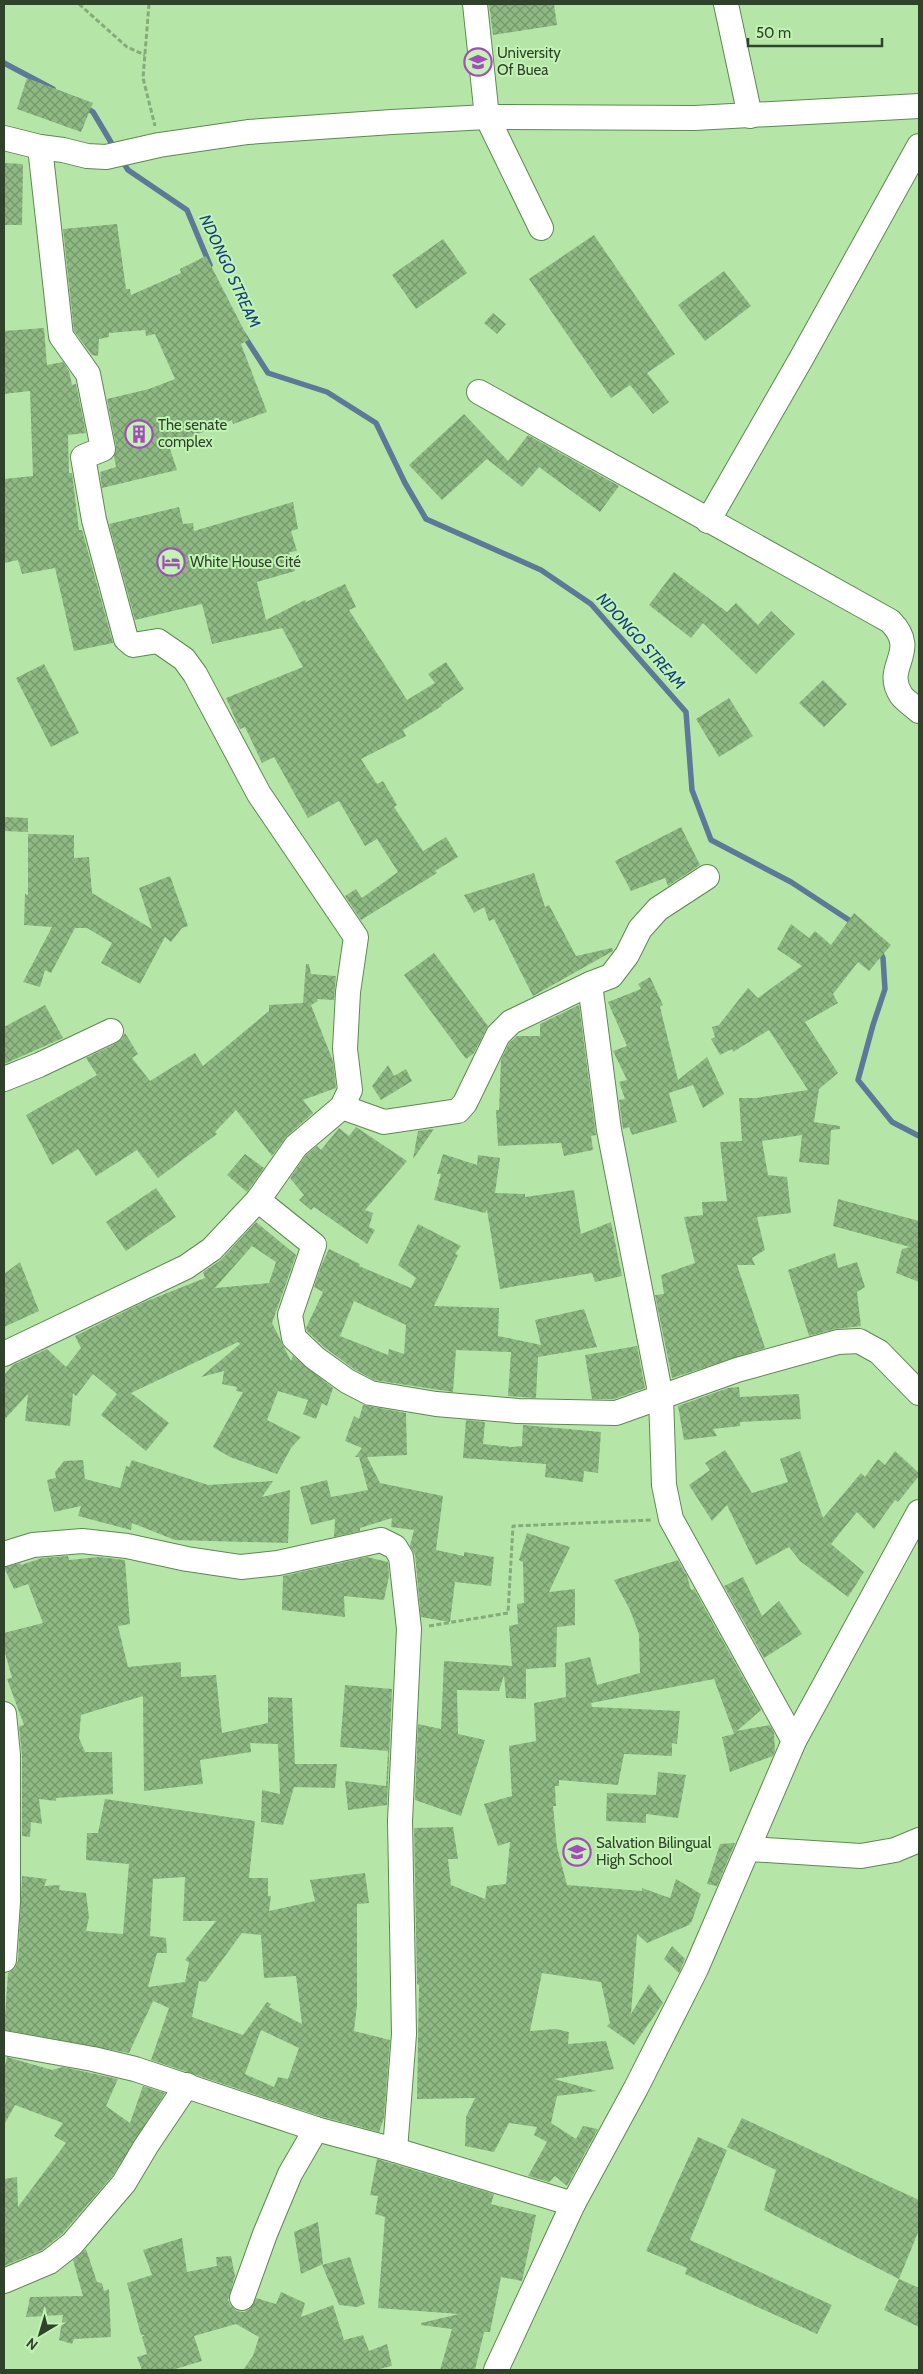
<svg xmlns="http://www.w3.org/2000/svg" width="923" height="2374" font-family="Cabin,sans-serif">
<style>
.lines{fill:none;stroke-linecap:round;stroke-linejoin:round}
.stream{stroke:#5c7a97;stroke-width:5.5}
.building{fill:url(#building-cross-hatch);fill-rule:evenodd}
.minor-casing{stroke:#5c8950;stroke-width:26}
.path{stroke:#85ab7a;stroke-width:3;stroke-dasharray:5 2.5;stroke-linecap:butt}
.minor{stroke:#fff;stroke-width:24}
.labels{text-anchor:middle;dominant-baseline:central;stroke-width:4;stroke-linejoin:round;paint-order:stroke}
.poi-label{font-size:15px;fill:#2f432a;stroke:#c2f3b5;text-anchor:start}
.water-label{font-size:16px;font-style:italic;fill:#163f80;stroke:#c2f3b5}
</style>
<defs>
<pattern id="building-cross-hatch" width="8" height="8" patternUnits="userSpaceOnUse" patternTransform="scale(1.25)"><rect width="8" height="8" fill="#8eb983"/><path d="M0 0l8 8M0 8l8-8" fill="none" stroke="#74986b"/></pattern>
</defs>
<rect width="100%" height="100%" fill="#b5e6a8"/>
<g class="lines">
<g class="stream">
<path d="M4 63 53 89"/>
<path d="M85 107 93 112 115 149"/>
<path d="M121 159 128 170 187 210 210 265"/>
<path d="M243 334 268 373 327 392 376 423 405 483 426 519 541 570 591 604 686 712 692 790 711 840 791 882 855 924"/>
<path d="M879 949 883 958 885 989 873 1025 858 1080 892 1122 919 1136"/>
</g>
</g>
<g class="building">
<path d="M489 4H554L557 25 493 35Z"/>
<path d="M27 78 93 103 81 132 17 109Z"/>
<path d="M4 163 23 164 22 225H4Z"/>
<path d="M117 224 126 289H130L131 295 181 273 180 269 206 256 249 340 241 344 267 412 233 424 232 420 169 446 177 470 102 488 100 472 116 467 114 457 116 446 107 399 149 389 175 379 155 334 146 336 145 330 109 333V337L99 339 98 356 92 355 74 331 63 229Z"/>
<path d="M594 235 675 354 647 373 669 402 653 414 630 385 611 398 529 279Z"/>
<path d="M443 239 467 273 416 309 392 275Z"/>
<path d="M724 271 751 306 705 341 678 305Z"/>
<path d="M493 313 506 324 497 334 484 323Z"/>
<path d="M44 328 47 365 63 362 69 371 72 385 76 384 86 433 68 435 69 473H72L79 530H82L113 643 74 651 55 568 22 574 18 560 4 563V479L33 476 30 391 4 394V331Z"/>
<path d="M464 414 508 461 528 435 619 486 600 512 539 467 522 487 487 459 442 500 409 465Z"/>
<path d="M293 502 298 529 291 531 297 551 289 552 295 571 257 582 266 620 305 600 306 602 345 584 356 607 349 610 407 700 435 683 428 674 446 662 464 689 441 705 442 706 403 730 406 736 361 759 377 784 383 781 397 805 394 807 423 851 446 837 458 857 435 871 437 873 361 920 345 896 356 889 362 898 398 872 377 839 365 846 339 801 308 818 274 757 262 763 245 727 240 729 226 698 303 667 282 628 212 644 202 604 135 620 109 524 179 507 183 524 193 523 194 531Z"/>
<path d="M674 572 727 612 736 603 758 625 771 611 795 634 756 674 703 623 691 638 649 605Z"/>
<path d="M44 664 79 733 51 747 16 678Z"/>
<path d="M823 680 847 704 824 727 799 703Z"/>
<path d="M729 698 753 736 719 757 696 719Z"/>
<path d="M4 817 28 818V832L4 831Z"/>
<path d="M681 827 700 865 668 886 665 878 631 891 615 861Z"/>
<path d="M28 834 74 835V858L89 857 92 893 152 929 139 888 170 876 188 926 182 928 171 942 165 937 140 984 101 963 112 943 87 928H75L51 973 45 970 40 987 23 982 52 927 24 925 25 894 28 895Z"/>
<path d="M534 873 545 907 549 905 576 956 612 948 613 951 533 996 494 919 489 921 484 907 474 913 464 895Z"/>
<path d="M854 913 891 945 869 971 858 962 833 994 838 1003 805 1022 838 1073 819 1089 814 1122 840 1126V1129L831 1130 829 1165 799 1162 802 1135 762 1141 768 1175 787 1177 791 1213 757 1217 765 1250 752 1258 755 1265H737L765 1348 672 1378 655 1295 664 1294 661 1275 695 1263 684 1217 703 1215 702 1202 727 1201 720 1142 742 1141 739 1098H756L808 1090 769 1030 733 1052 732 1049 720 1055 711 1039 715 1037 712 1027 719 1025 748 988 758 998 802 966 777 949 791 924 809 938 815 931 831 945Z"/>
<path d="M434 953 488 1026 474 1053 466 1059 404 975Z"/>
<path d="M306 964H309L311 974 336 976 334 1000 317 999 318 1001 311 1005 333 1061 336 1088 303 1100 313 1113 287 1136 272 1156 236 1110 215 1132 217 1134 158 1178 137 1150 96 1176 78 1149 52 1165 26 1115 97 1075 86 1058 117 1043 122 1039 125 1033 138 1054 132 1058 150 1081 195 1053 203 1066 269 1011V1005L303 1003Z"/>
<path d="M650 977 663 1005 660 1007 678 1080 707 1057 724 1094 703 1108 693 1085 669 1093 677 1122 632 1135 629 1127 623 1129 619 1100 625 1099 619 1082 627 1080 613 1051 627 1046 608 1002 641 989 638 984Z"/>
<path d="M45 1005 63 1038 4 1064V1027Z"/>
<path d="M579 1005 596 1135 591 1136 593 1150 564 1156 561 1143 498 1146 496 1110H499L501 1060 509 1043 517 1036H540V1024Z"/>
<path d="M388 1065 394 1076 406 1069 412 1081 381 1100 372 1086Z"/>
<path d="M356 1127 407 1161 365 1210 373 1213 369 1227 375 1230 367 1244 314 1207 311 1210 299 1200 304 1195 290 1178 306 1155 317 1146 321 1150 339 1128 349 1136Z"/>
<path d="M434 1129 413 1159 418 1131Z"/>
<path d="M245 1154 264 1168 247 1192 227 1175Z"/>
<path d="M443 1154 477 1165 478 1155 500 1158 495 1193 525 1194V1197L574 1190 581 1234 611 1222 622 1276 595 1282 592 1273 500 1289 487 1210 485 1213 434 1200 441 1174H437Z"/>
<path d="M156 1188 176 1217 126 1251 106 1222Z"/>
<path d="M838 1199 919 1221V1282L896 1273 902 1249 910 1247 833 1226Z"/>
<path d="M256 1222 296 1255 272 1323 291 1361 293 1356 333 1388 327 1406 322 1403 316 1419 303 1414 308 1400 278 1391 267 1420 301 1437 291 1448 277 1474 230 1457 213 1447 243 1392 236 1391 237 1387 222 1384 224 1371 201 1377 240 1344 238 1342 131 1393 169 1423 146 1451 101 1415 117 1394 93 1374 76 1396 73 1393 70 1426 25 1421 28 1394 4 1420V1375L13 1365 47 1349 66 1367 81 1348 75 1336 142 1303 205 1278 203 1272 221 1260ZM252 1246 276 1262 269 1283 215 1288Z"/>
<path d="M418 1224 461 1246 455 1254 458 1255 434 1306 499 1308 498 1336 541 1345 535 1320 584 1309 597 1347 538 1357 536 1398 508 1396 511 1352 456 1350 453 1392 374 1380 354 1369 324 1347 307 1331 306 1328 323 1292 314 1287 321 1266 329 1249 360 1264 359 1266 411 1288 416 1278 398 1265ZM354 1301 406 1325 404 1354 389 1349 388 1355 340 1336Z"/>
<path d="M835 1253 838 1268 857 1262 865 1287 857 1292 861 1326 835 1329 809 1336 788 1270Z"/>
<path d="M20 1262 39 1311 4 1327V1274Z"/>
<path d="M637 1346 645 1388 614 1399H592L585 1355Z"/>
<path d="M739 1387 740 1397 799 1394 801 1419 740 1422V1426L713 1429 717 1436 684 1440 678 1406 728 1388Z"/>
<path d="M363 1405 406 1413 407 1455 367 1457 380 1483 443 1496 436 1550 464 1556V1552L494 1557 491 1586 455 1582 450 1622 421 1617 415 1555 410 1546 414 1530 391 1527 392 1518 360 1528V1531L334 1537 335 1519 311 1525 300 1487 327 1480 331 1497 368 1490 359 1457H355L362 1448 345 1441 354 1416 359 1419Z"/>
<path d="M466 1420 485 1422 483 1444 512 1447 522 1446 523 1425 601 1432 598 1473 584 1471 583 1482 545 1477 546 1464 463 1458Z"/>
<path d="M725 1450 752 1493 788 1482 780 1459 800 1451 823 1518 861 1473 865 1477 878 1459 885 1465 895 1451 919 1473V1476L898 1502 895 1500 874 1529 857 1512 831 1544 864 1572 848 1597 800 1561 789 1547 756 1565 727 1505 712 1521 689 1485 710 1470 705 1463Z"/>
<path d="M83 1460 85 1479 120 1488 126 1466 129 1467 132 1460 208 1485 273 1481 262 1497 290 1490 288 1543 175 1540 132 1523 131 1530 78 1516 81 1506 54 1512 47 1480 56 1478 55 1472 64 1461Z"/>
<path d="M527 1533 570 1547 549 1592 575 1589V1625L557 1627 556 1667 526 1669V1699L506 1698 504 1675 499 1691 457 1690 458 1734 485 1740 461 1816 415 1800 418 1724 441 1729 444 1661 512 1666 509 1626 518 1624 517 1604 524 1603 523 1562 519 1560Z"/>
<path d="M68 1556 69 1560 99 1557 125 1560 130 1624 118 1626 128 1667 181 1662V1677L216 1675 222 1733 268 1723V1697L292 1698 295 1764H337L335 1788 294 1787 283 1825 261 1822 262 1790 280 1794 278 1744 250 1743 251 1752 200 1760 203 1784 144 1791 143 1696 81 1715 79 1738 85 1752H112L113 1794 56 1798V1801L39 1799 42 1824 31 1822 30 1837 22 1836V1755L19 1726 24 1725 7 1679 12 1678 4 1649V1633L43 1623 28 1584 14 1589 4 1567 20 1563 21 1565 42 1558Z"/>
<path d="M367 1557 388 1562 389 1576 384 1600 344 1596 345 1617 282 1610 283 1576Z"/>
<path d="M678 1560 687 1576 691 1590 694 1589 761 1710 737 1731 770 1725 774 1733 775 1751 773 1756 730 1772 722 1737 734 1734 714 1679 591 1703 592 1707 680 1711 677 1744 672 1743V1756L624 1754 618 1785 559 1780V1786H555L556 1806H553L557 1847 567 1885 642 1891V1888L670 1898 676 1879 701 1894 692 1921 689 1925 647 1943 637 1934 631 2014 649 1984 663 2003 634 2045 607 2026 610 2023 601 1982 542 1973 530 2031 556 2029 569 2032 568 2044 606 2041 614 2069 554 2079 597 2091 557 2096 551 2123 576 2139 583 2126 598 2129 567 2186 555 2176 549 2182 528 2176 547 2142 534 2135 537 2127 509 2123 494 2152 465 2146 466 2117 475 2098 417 2099 419 1985 417 1984 414 1828 453 1827 458 1859H448L451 1885 485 1899 487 1886 506 1884 510 1842 498 1846 484 1804 512 1796 509 1746 536 1741 534 1703 566 1697 565 1663 590 1657 597 1685 640 1673 639 1634 630 1610 614 1580Z"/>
<path d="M743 1577 762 1616 779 1601 802 1634 764 1658 724 1586Z"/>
<path d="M345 1685 392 1689 387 1805 348 1810 345 1781 386 1786 388 1751 340 1747Z"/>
<path d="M658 1772 686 1775 678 1818 646 1814V1823L606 1821 607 1793 656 1795Z"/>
<path d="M105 1799 255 1821 249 1878H268V1896H271L269 1911 315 1901 310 1880 365 1873 369 1903 357 1904V2005L354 2031 390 2040 384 2118 379 2132 320 2116 151 2060 169 2008 153 2001 129 2053 4 2030 8 1973 15 1968 18 1961 22 1876 47 1879 44 1886 60 1885 59 1890 86 1893 89 1917 86 1931 123 1934 129 1864 86 1860 87 1833H98ZM185 1877 183 1921H216L185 1960 189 1962 185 1982 148 1987 157 1953H167L166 1938 150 1936 153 1879ZM242 1933 261 1935 264 1978 296 1976 302 2024 269 2007 271 2004 267 2002 243 2035 192 2017 199 1981 206 1982ZM261 2030 299 2048 288 2079 278 2077 274 2087 245 2074Z"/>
<path d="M735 1843 717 1886 707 1884 720 1844Z"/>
<path d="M672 1946 685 1959 679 1973 664 1959Z"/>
<path d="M7 2057 52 2070 63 2067 118 2079 106 2106 130 2123 143 2086 165 2093 113 2175 62 2234 42 2250 4 2266V2179L17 2177 18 2207 66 2143 54 2136 63 2123 15 2105 4 2125V2069Z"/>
<path d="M742 2118 919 2200V2230L899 2279 764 2210 776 2170 727 2147Z"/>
<path d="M698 2137 727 2150 690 2240 832 2305 817 2334 685 2274 687 2268 646 2251Z"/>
<path d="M377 2159 494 2194 491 2204 536 2215 522 2281 501 2277 490 2332H484L475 2370H440L452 2329 421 2325V2323L459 2314 378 2308 385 2217 375 2214 378 2196 370 2195Z"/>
<path d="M318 2222 323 2264 301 2274 294 2232Z"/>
<path d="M182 2238 187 2272 217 2266 216 2257 231 2256 235 2276 228 2300 231 2306 237 2311 244 2312 250 2309 256 2298 276 2304 281 2292 305 2303 301 2317 333 2305 344 2340 363 2335 369 2351 387 2344 392 2366 375 2370H243L253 2356 259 2337 236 2324 194 2336 202 2361 172 2370H142L137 2357 147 2354 142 2337 145 2335H141L127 2283 152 2275 143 2250Z"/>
<path d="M86 2249 97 2282 102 2283 104 2291 109 2289 111 2337 74 2339 72 2344 59 2340 63 2315 26 2317 30 2297 83 2296 73 2260Z"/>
<path d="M350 2257 365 2304 357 2307 339 2305 322 2265Z"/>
<path d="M899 2279 919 2288V2327L884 2310Z"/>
</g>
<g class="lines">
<g class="minor-casing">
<g id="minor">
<path d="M475 4 487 117 541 228"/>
<path d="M726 4 750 116"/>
<path d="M4 138 40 147 63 150 87 156 106 157 159 145 248 132 392 122 487 117 695 118 919 106"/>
<path d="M479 392 890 621C921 652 882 666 901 695 905 701 914 706 919 711"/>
<path d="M708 521 801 359 919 146"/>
<path d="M4 1079 39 1065 111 1031"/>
<path d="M342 1107 384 1122 458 1111 465 1103 498 1035 511 1022 590 984"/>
<path d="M258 1200 314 1245 290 1315 294 1338 315 1358 347 1381 370 1393 436 1404 518 1411 616 1413 661 1397 609 1130 590 984 611 976 627 955 640 929 658 909 707 877"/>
<path d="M4 1354 186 1267 212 1249 258 1200 296 1146 342 1107 350 1090 345 1049 348 992 356 937 259 794 195 674 184 659 158 641 133 645 126 639 94 520 83 457 103 449 88 374 61 336 40 147"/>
<path d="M4 1554 33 1545 82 1541 127 1546 187 1559 241 1567 278 1563 381 1540 395 1547 401 1557 409 1629 400 1821 404 2034 395 2150"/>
<path d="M4 1714 8 1755V1902L4 1960"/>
<path d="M794 1741 671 1519 664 1485 661 1397 737 1370 838 1342 859 1341 879 1352 919 1393"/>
<path d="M749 1849 861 1856 895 1850 919 1840"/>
<path d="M4 2043 93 2059 135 2069 316 2129 395 2150 573 2204"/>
<path d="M4 2281 49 2262 72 2244 124 2183 146 2146 187 2085"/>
<path d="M242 2298 265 2234 290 2174 316 2129"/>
<path d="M496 2370 573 2204 636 2088 696 1969 794 1741 919 1512"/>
</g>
</g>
<g class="path">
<path d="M79 4 127 47 145 55"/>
<path d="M149 4 143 78 155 126"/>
<path d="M429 1626 508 1613 513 1526 652 1520"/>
</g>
<use href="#minor" class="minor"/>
</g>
<defs>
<g id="university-ring" transform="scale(1.4375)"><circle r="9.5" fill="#c2f3b5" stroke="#a44cb9" stroke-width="1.5"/><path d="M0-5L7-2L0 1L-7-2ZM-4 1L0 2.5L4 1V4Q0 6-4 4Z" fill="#a44cb9"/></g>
<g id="building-ring" transform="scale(1.4375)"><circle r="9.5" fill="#c2f3b5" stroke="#a44cb9" stroke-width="1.5"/><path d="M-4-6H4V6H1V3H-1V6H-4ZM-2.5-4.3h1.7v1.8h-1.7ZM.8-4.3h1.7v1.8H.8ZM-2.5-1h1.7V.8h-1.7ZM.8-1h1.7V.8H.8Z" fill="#a44cb9"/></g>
<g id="hotel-ring" transform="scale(1.4375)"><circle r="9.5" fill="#c2f3b5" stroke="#a44cb9" stroke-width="1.5"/><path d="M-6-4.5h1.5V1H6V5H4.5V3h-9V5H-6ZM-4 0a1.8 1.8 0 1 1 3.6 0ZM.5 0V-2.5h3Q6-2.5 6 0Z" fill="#a44cb9"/></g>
<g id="school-ring" transform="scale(1.4375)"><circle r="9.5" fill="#c2f3b5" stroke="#a44cb9" stroke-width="1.5"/><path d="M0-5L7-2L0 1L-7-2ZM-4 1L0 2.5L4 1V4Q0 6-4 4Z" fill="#a44cb9"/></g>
</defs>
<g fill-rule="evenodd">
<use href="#university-ring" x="478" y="62"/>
<use href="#building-ring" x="139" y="434"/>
<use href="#hotel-ring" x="171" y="562"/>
<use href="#school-ring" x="577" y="1852"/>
</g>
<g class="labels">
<g class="poi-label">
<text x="497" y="53">University<tspan x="497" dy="17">Of Buea</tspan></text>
<text x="158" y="425">The senate<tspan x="158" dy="17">complex</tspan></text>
<text x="190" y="562">White House Cité</text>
<text x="596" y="1843">Salvation Bilingual<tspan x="596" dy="17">High School</tspan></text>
</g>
<g class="water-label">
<text transform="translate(230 271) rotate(65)">NDONGO STREAM</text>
<text transform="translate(641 641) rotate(48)">NDONGO STREAM</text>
</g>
</g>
<rect width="923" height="2374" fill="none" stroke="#2f432a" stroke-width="10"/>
<g transform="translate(40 2334) rotate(218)" stroke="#c2f3b5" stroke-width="4" paint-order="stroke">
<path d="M0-4L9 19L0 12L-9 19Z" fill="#2f432a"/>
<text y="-8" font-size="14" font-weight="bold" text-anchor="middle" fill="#2f432a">N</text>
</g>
<path d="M748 38v8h134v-8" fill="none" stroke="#2f432a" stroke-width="2.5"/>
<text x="756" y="38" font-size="15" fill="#2f432a" stroke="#c2f3b5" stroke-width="4" paint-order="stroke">50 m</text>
</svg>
